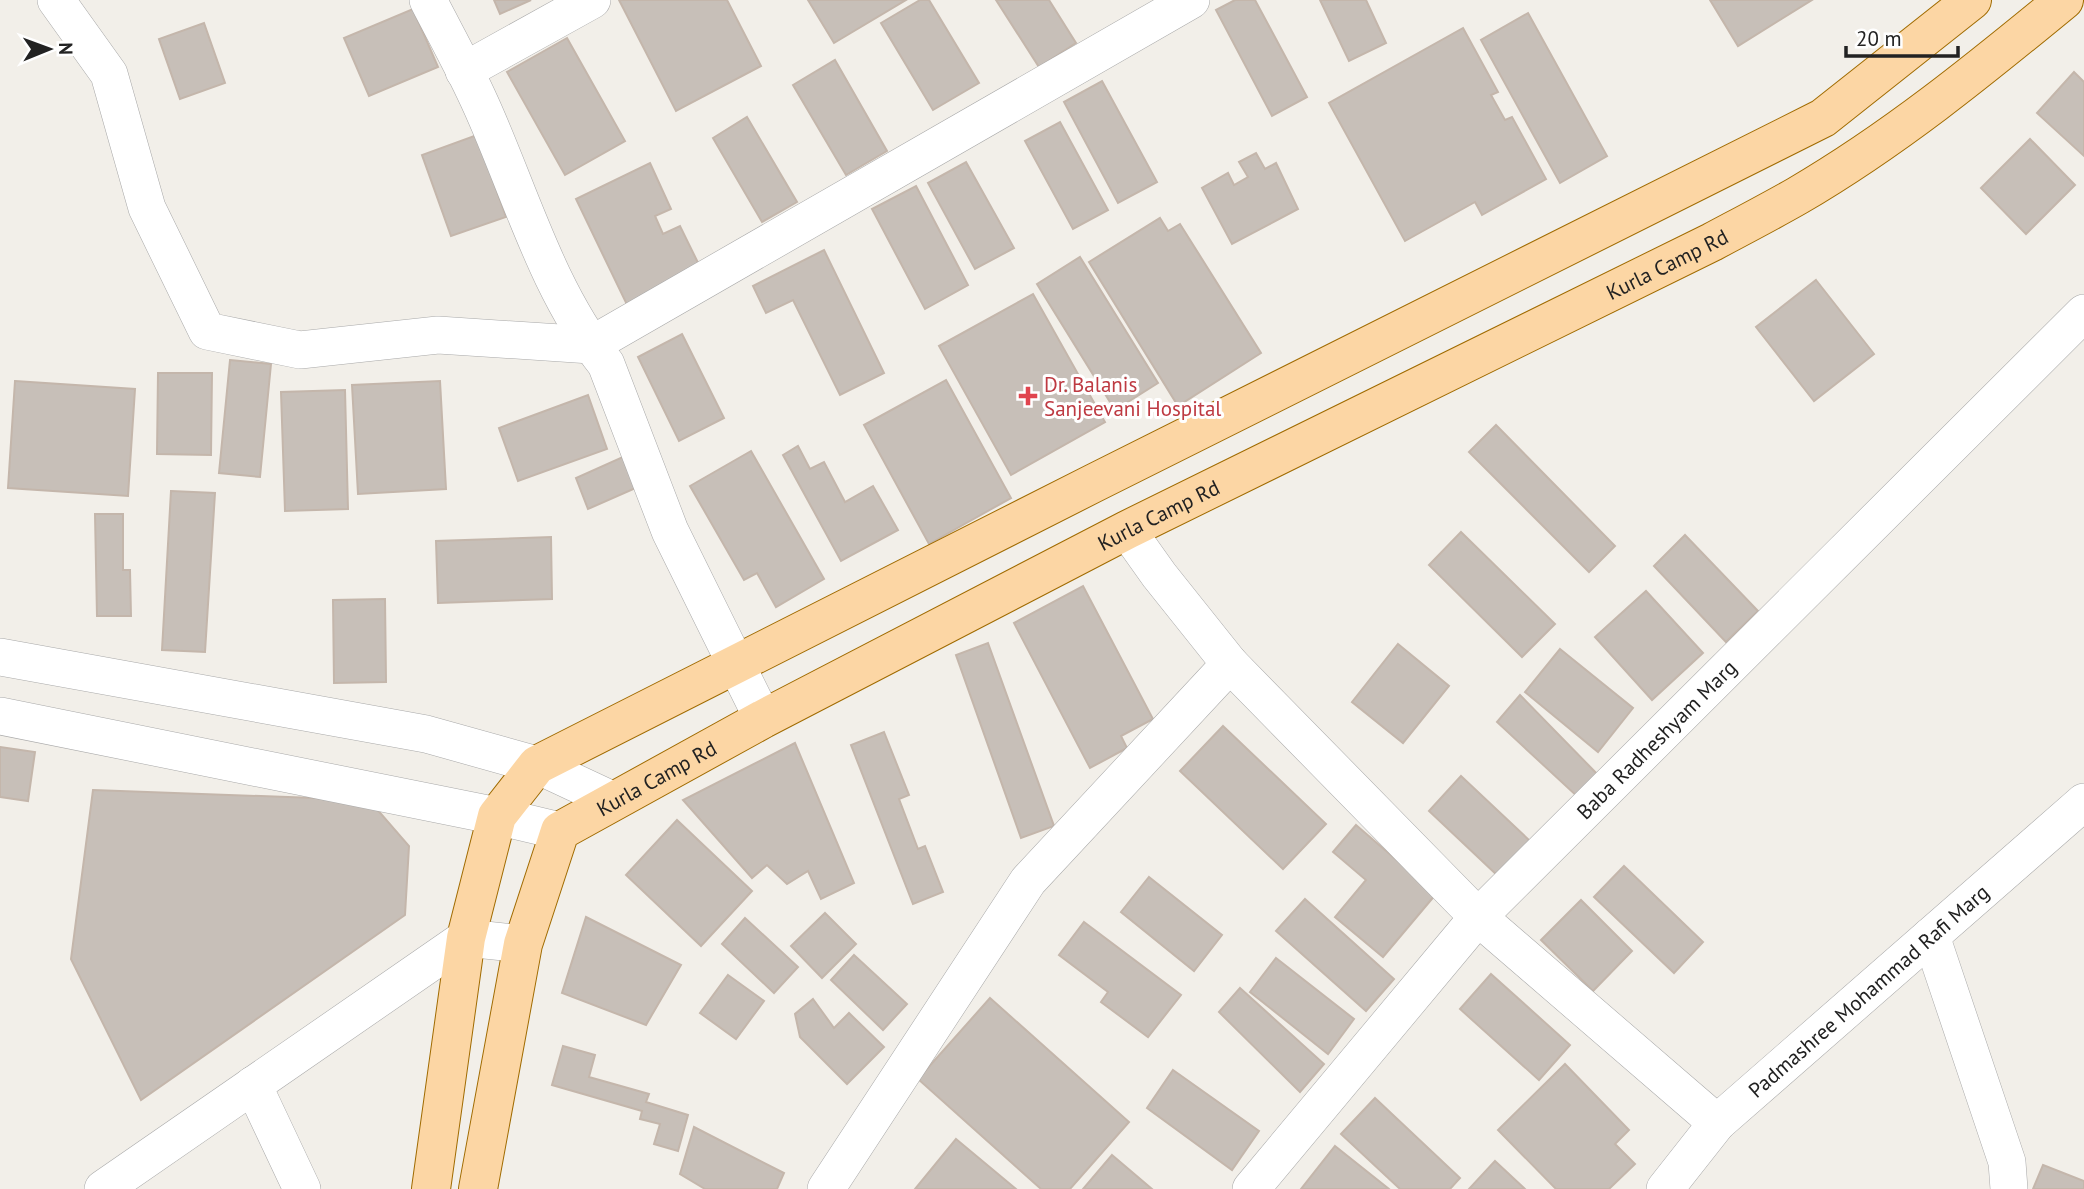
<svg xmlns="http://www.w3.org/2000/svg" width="2084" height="1189" font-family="'PT Sans',sans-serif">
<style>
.building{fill:#c7bfb8;stroke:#c4b6ab;stroke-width:2}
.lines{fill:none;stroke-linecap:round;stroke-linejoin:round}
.minor-casing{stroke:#a9a9a9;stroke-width:38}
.major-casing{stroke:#a06b00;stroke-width:40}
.minor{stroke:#fff;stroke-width:37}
.major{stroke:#fcd6a4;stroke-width:38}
.health-dot{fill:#e0444e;stroke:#fff;stroke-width:2.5}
.labels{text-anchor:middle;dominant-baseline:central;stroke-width:6;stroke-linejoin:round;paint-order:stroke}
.street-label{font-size:21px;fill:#222;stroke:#fff}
.health-label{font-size:21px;fill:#be3a42;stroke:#fff;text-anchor:start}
</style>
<rect width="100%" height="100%" fill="#f2efe9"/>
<g class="building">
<path d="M494 0H531L500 14Z"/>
<path d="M619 0H727L761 66 676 111Z"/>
<path d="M808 0H906L834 43Z"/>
<path d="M920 0H929L979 83 933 110 881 23Z"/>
<path d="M996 0H1049L1076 43 1039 67Z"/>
<path d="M1235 0H1255L1307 97 1272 116 1216 10Z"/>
<path d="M1320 0H1366L1386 43 1349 61Z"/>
<path d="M1710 0H1812L1738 46Z"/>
<path d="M413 9 438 67 369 96 344 38Z"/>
<path d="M1528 13 1607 156 1560 183 1481 40Z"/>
<path d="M204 23 225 83 180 99 159 39Z"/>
<path d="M1463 28 1498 92 1491 95 1505 120 1512 117 1546 179 1482 215 1475 202 1405 241 1329 103Z"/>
<path d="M567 38 625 141 565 175 507 72Z"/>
<path d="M835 60 887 151 846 175 793 85Z"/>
<path d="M2074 72 2084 82V156L2037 113Z"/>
<path d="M1102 81 1157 182 1118 203 1064 102Z"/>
<path d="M747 117 797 202 762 222 713 138Z"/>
<path d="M1060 122 1108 210 1073 229 1025 141Z"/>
<path d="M477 135 506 217 451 236 422 155Z"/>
<path d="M2030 139 2075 185 2026 234 1981 188Z"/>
<path d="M1256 153 1265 169 1276 163 1298 209 1232 244 1202 188 1228 173 1234 185 1248 177 1239 162Z"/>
<path d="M966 162 1014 248 975 269 928 183Z"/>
<path d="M650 163 671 209 655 216 663 234 680 226 705 277 631 313 576 199Z"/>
<path d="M916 186 968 285 925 309 872 209Z"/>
<path d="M1160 218 1168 231 1180 224 1261 353 1178 406 1089 262Z"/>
<path d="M824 250 884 373 840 395 793 300 766 313 753 286Z"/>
<path d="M1080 257 1158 383 1115 410 1037 284Z"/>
<path d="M1816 280 1874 354 1814 401 1756 327Z"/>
<path d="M1033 294 1105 422 1011 475 939 346Z"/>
<path d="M682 334 724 418 679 441 638 357Z"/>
<path d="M230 360 271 364 260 477 219 473Z"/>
<path d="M158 373H212L211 455 157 454Z"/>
<path d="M946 380 1011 498 929 544 864 425Z"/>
<path d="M15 381 135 389 128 496 8 488Z"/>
<path d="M440 381 446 489 358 494 352 385Z"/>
<path d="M345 390 348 509 285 511 281 392Z"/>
<path d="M588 395 607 449 518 481 499 428Z"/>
<path d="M1496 425 1615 546 1589 572 1469 452Z"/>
<path d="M798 446 810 469 824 462 845 502 873 486 898 530 841 561 783 455Z"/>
<path d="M751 451 824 579 776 607 757 573 744 580 690 486Z"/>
<path d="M625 456 638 487 588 509 576 478Z"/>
<path d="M171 491 215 493 205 652 162 650Z"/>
<path d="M95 514H123V570H130L131 616H97Z"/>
<path d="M1461 532 1555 624 1522 657 1429 565Z"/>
<path d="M1685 535 1758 611 1726 642 1654 566Z"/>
<path d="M551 537 552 599 438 603 436 541Z"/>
<path d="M1083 586 1153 719 1121 736 1127 748 1090 768 1014 623Z"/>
<path d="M1646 591 1703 653 1652 700 1595 637Z"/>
<path d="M385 599 386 682 334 683 333 600Z"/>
<path d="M988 643 1054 826 1021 838 956 655Z"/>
<path d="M1398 644 1449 686 1403 743 1352 702Z"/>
<path d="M1560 649 1633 708 1598 752 1525 692Z"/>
<path d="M1520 695 1603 780 1580 799 1497 722Z"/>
<path d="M1223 726 1326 824 1283 869 1180 771Z"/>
<path d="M884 732 909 795 899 799 918 849 925 846 943 892 913 904 851 745Z"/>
<path d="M795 743 854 883 821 899 808 871 787 884 767 865 752 878 683 800Z"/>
<path d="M0 747 35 752 28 801 0 797Z"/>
<path d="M1461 776 1530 841 1498 876 1429 811Z"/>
<path d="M93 790 369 800 409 846 405 915 141 1100 71 959Z"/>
<path d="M677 820 752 891 701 946 626 875Z"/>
<path d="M1356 825 1436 894 1383 957 1335 917 1366 880 1333 852Z"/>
<path d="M1624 866 1703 942 1674 973 1594 897Z"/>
<path d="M1149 877 1222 935 1194 971 1121 912Z"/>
<path d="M1305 899 1394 979 1366 1011 1276 931Z"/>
<path d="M1581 900 1632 951 1593 991 1541 940Z"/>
<path d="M825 913 856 944 822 978 791 946Z"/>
<path d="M586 917 681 965 646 1025 562 993Z"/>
<path d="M745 918 798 967 774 993 722 944Z"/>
<path d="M1084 922 1181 995 1148 1037 1101 1002 1108 992 1059 955Z"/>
<path d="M854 955 907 1004 883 1030 831 980Z"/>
<path d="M1276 958 1354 1019 1328 1054 1250 992Z"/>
<path d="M1491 974 1570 1045 1539 1080 1460 1009Z"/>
<path d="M728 975 764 1001 736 1039 700 1013Z"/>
<path d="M1240 988 1324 1064 1300 1092 1219 1012Z"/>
<path d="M990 998 1129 1122 1070 1189H1041L918 1079Z"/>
<path d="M813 999 834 1028 849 1013 884 1047 847 1084 800 1037 795 1014Z"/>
<path d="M563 1046 595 1055 589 1077 649 1094 646 1102 688 1115 678 1151 654 1144 660 1124 640 1119 642 1111 552 1085Z"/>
<path d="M1565 1064 1629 1130 1615 1144 1635 1164 1609 1189H1556L1498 1130Z"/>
<path d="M1173 1070 1259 1131 1232 1170 1147 1108Z"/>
<path d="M1375 1098 1460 1178 1450 1189H1400L1341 1134Z"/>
<path d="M694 1127 784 1173 777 1189H705L680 1174Z"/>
<path d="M956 1139 1016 1189H915Z"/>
<path d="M1335 1146 1389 1189H1301Z"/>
<path d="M1112 1155 1152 1189H1083Z"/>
<path d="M1495 1161 1525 1189H1469Z"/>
<path d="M2043 1165 2084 1181V1189H2033Z"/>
</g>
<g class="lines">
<g class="minor-casing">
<g id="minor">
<path d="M56 0 109 74 147 208 207 331 300 350 438 335 591 345 1191 0"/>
<path d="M428 0C446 35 465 69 481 105 520 191 546 288 606 364L670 531 763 719"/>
<path d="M464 71 592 0"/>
<path d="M1127 530 1159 575 1230 664 1478 917 1717 1123"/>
<path d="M0 657 426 734 537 765 614 801"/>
<path d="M0 716 497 816 560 831"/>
<path d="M1931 936 2007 1162 2009 1189"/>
<path d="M253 1085 302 1189"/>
<path d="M103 1189 466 938 523 944"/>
<path d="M826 1189 1028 881 1230 664"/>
<path id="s1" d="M1251 1189 1478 917 2084 313"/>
<path id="s2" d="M1665 1189 1717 1123 2084 802"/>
</g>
</g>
<g class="major-casing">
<g id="major">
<path d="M431 1189 466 938 497 816 537 765 1094 483 1823 118 1972 0"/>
<path id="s3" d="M478 1189 523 944 560 831 763 719 1127 530 1712 242C1740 227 1769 212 1797 196 1893 140 1979 70 2064 0"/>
</g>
</g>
<use href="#minor" class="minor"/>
<use href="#major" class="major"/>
</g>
<path class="health-dot" d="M1024.5 385.5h7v7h7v7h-7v7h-7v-7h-7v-7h7z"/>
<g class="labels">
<g class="street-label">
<text stroke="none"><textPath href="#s3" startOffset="1612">Kurla Camp Rd</textPath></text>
<text stroke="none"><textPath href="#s3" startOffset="1045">Kurla Camp Rd</textPath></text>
<text stroke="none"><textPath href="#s1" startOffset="606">Baba Radheshyam Marg</textPath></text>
<text stroke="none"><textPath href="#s3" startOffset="478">Kurla Camp Rd</textPath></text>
<text stroke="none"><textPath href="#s2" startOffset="285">Padmashree Mohammad Rafi Marg</textPath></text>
</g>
<g class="health-label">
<text x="1044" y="384">Dr. Balanis<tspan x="1044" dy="24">Sanjeevani Hospital</tspan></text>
</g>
</g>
<g transform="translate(49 49) rotate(89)" stroke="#ffffff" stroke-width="5" paint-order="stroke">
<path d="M0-5L12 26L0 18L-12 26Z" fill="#222222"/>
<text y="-10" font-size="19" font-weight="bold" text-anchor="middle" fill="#222222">N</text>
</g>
<path d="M1846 46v10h112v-10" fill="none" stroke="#222222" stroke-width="3.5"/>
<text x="1856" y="46" font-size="21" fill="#222222" stroke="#ffffff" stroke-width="5" paint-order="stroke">20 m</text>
</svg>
